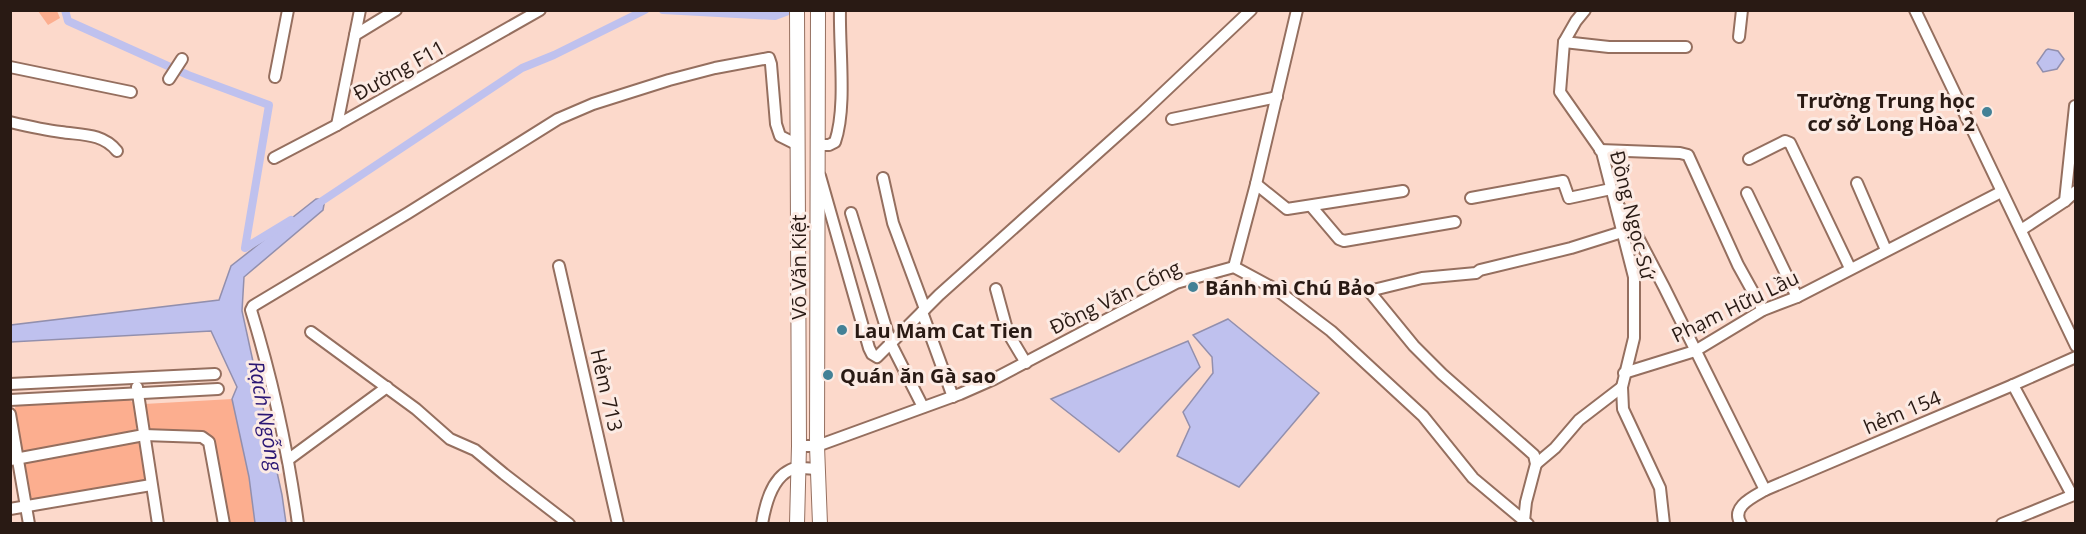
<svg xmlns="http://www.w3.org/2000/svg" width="2086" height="534" font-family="'Open Sans',sans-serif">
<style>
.green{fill:#fcae8f}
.water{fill:#bfc1ee;stroke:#928fad;stroke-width:1.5}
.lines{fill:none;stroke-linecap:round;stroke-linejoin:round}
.canal{stroke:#bfc1ee;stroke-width:8}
.minor-casing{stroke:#956f5f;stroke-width:14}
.major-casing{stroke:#956f5f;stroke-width:16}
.minor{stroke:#fff;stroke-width:10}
.major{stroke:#fff;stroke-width:14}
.poi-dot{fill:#438196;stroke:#fcebe4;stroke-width:2}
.labels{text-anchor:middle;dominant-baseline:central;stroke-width:6;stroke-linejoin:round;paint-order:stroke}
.street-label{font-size:20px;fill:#291a14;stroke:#fcebe4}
.poi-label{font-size:20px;font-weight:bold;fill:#291a14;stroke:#fcebe4;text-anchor:start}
.water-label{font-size:21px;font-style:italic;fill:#2a1674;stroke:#fcebe4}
</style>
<rect width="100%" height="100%" fill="#fcd9cb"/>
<g class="green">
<path d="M38 11H57L60 18 48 25Z"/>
<path d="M126 398 134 403 138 426 132 434 20 454 13 414 17 402Z"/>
<path d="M232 399 249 477 255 523H228L212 442 150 432 146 427 144 404Z"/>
<path d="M138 439 141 441 147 479 145 483 34 503 28 499 21 464 24 459Z"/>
</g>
<g class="water">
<path d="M2048 49 2058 51 2064 59 2057 69 2043 72 2037 63 2046 50Z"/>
<path d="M316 199H325L323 210 244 277 242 311 282 495 286 523H255L249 477 232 399 237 387 211 331 11 342V325L219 300 231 266Z"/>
<path d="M1228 319 1319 393 1239 487 1177 456 1190 427 1183 412 1213 373 1212 357 1193 335Z"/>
<path d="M1188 341 1200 367 1119 452 1051 399Z"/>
</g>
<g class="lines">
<g class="canal">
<path d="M65 10 68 21 188 75 269 105 245 248 291 220"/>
<path d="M663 10 775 16 791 10"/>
<path d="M319 203 522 68 554 55 645 10"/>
</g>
<g class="minor-casing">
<g id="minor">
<path d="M1585 10 1576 21 1564 42 1560 92 1602 152 1634 277V338L1622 387 1623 409 1660 488 1664 524"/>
<path d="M1915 10 2076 346"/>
<path d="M355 35 360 10"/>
<path d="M1739 37 1742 10"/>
<path d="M1564 42 1609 47H1686"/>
<path d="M10 67 131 92"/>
<path d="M275 77 288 10"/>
<path d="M169 79 182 59"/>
<path d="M1172 119 1277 97"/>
<path d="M10 122C27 126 44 130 61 132 81 135 103 133 117 151"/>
<path d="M337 125 355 35 396 10"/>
<path d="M818 145H829L835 142C847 107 839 49 840 10"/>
<path d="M1600 150 1680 153 1688 155 1738 265 1763 310"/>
<path d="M274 158 337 125 540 10"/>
<path d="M1749 159 1785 141 1790 143 1850 268"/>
<path d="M820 176 869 348 872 354 877 357 939 295 1141 114 1251 10"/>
<path d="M883 178 893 223 925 309"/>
<path d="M1857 183 1886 250"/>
<path d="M1256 184 1287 209 1403 191"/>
<path d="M1747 193 1797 297"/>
<path d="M1471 198 1563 181 1569 198 1611 189"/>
<path d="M2065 201 2075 106"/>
<path d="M1618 205 1631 224 1664 287 1765 490"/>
<path d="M1311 206 1339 239 1344 241 1455 222"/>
<path d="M851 213 891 344 923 407"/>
<path d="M2021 230 2065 201 2076 191"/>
<path d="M559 266 618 524"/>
<path d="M1234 267 1256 184 1297 10"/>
<path d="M996 289 1008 333 1026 363"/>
<path d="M922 312 953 397"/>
<path d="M311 332 416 409 450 439 475 450 504 474 569 524"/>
<path d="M1624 373 1695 351 1763 310 1797 297 2001 192"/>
<path d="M10 384 215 374"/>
<path d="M2013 385 2072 495"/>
<path d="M137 387 158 524"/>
<path d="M10 400 218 389"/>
<path d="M10 414 29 524"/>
<path d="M799 446H817L960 394 994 379 1176 283 1234 267 1277 290 1331 331 1423 416 1473 478 1528 524"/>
<path d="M289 459 387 387"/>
<path d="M10 460 144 435 202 437 209 442 224 524"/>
<path d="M1536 464 1555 448 1579 420 1622 387"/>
<path d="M10 509 151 485"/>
<path d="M1524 521 1526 502 1536 464 1534 455 1442 374 1414 346 1369 291 1422 278 1476 273 1480 270 1571 248 1622 232"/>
<path d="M298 524C288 451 273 381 251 310L253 306 408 213 558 119 593 104 669 80 715 68 769 58 771 64 776 124 780 136 798 145"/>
<path d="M762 524C765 506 771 479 790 470 798 466 809 469 818 469"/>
<path d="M1741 524C1730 507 1753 497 1765 490L2013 385 2076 357"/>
<path d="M2002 524 2076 494"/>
</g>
</g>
<g class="major-casing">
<g id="major">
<path d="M818 10 817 446 820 524"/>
<path d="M797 524 799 446 797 10"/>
</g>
</g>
<use href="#minor" class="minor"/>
<use href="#major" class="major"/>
</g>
<g class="poi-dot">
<circle cx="1987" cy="112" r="6"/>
<circle cx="1193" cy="287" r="6"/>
<circle cx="842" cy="330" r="6"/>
<circle cx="828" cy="375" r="6"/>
</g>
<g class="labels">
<g class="street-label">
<text transform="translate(399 70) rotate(-29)">Đường F11</text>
<text transform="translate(1633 215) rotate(76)">Đồng Ngọc Sứ</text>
<text transform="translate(798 267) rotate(-90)">Võ Văn Kiệt</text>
<text transform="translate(1115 297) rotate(-26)">Đồng Văn Cống</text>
<text transform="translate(1735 306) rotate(-26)">Phạm Hữu Lầu</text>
<text transform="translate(607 390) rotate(77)">Hẻm 713</text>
<text transform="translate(1902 412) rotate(-23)">hẻm 154</text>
</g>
<g class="poi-label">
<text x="1975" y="100" text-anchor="end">Trường Trung học<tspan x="1975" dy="23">cơ sở Long Hòa 2</tspan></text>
<text x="1205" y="287">Bánh mì Chú Bảo</text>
<text x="854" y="330">Lau Mam Cat Tien</text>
<text x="840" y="375">Quán ăn Gà sao</text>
</g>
<g class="water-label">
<text transform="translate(266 416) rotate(80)">Rạch Ngỗng</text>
</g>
</g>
<rect width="2086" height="534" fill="none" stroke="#291a14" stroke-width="24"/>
</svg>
